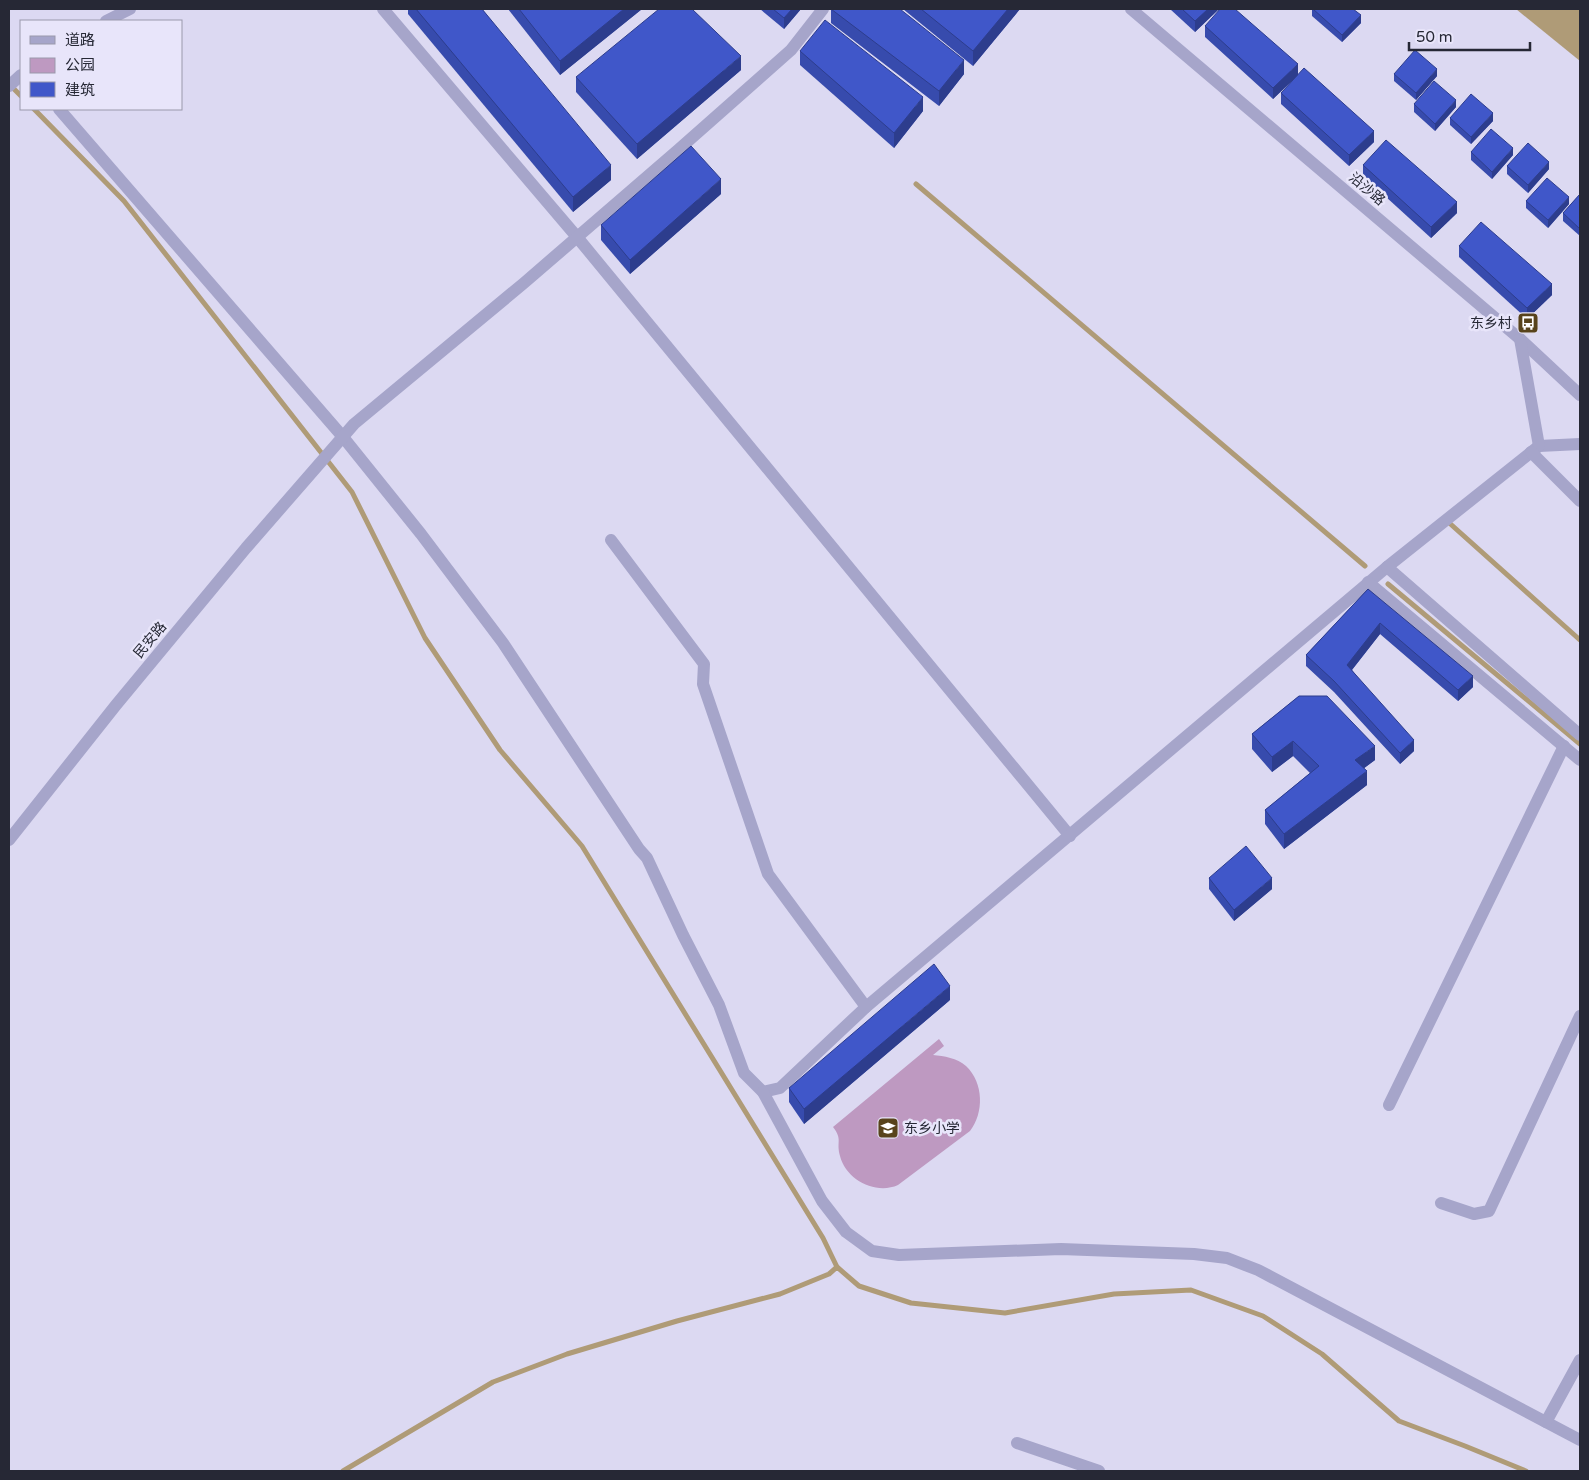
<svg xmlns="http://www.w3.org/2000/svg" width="1589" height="1480" font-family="'Varela Round','Noto Sans SC',sans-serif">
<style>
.green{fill:#be99c1}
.water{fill:#af9b77}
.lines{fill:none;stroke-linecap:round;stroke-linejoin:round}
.stream{stroke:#af9b77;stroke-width:5}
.minor{stroke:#a6a5ca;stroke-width:12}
.wall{fill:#374bad}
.shaded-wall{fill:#2d3d8d}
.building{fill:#4057c9;stroke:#2d3d8d}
.labels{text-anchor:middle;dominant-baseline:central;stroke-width:5;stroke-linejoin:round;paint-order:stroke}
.street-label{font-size:14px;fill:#262835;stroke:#e8e5fa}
.poi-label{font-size:14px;fill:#262835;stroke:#e8e5fa;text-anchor:end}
</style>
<rect width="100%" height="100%" fill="#dcd9f2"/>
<path class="green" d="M939 1039 944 1046 933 1055C944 1056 957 1058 966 1066 984 1083 984 1113 970 1131L898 1185C876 1195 846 1180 840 1156 836 1141 843 1140 833 1127Z"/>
<path class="water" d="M1516 9H1580V61Z"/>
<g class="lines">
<g class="stream">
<path d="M11 86 21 96"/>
<path d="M34 109 124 201 352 492 425 638 500 750 582 846 823 1238 837 1267"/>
<path d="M916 184 1365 566"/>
<path d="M1446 520 1580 640"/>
<path d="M1388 584 1580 744"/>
<path d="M343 1471 493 1382 567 1354 677 1321 780 1294 829 1274 837 1267 859 1286 911 1303 1005 1313 1114 1294 1191 1290 1263 1316 1322 1354 1399 1421 1465 1446 1526 1471"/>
</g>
<g class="minor">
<path d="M383 9 577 237 1070 836"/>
<path d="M1131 9 1520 339 1580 395"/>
<path d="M106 21 130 9"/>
<path d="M9 86 21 75"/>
<path d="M59 109 343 437 421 534 503 643 639 849 647 858 683 935 719 1005 744 1073 763 1092 780 1088 866 1007 1387 567 1539 446 1580 444"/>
<path d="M1520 339 1539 446"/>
<path d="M1531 452 1580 501"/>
<path d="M611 540 704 664 703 684 768 874 866 1007"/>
<path d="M1387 567 1580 735"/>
<path d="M1368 582 1580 760"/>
<path d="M9 840 116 705 246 548 354 424 524 283 678 150 791 50 823 9"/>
<path d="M763 1092 822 1201 846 1232 872 1251 899 1255 1061 1249 1194 1254 1227 1258 1258 1270 1580 1440"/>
<path d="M1389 1105 1564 746"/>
<path d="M1441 1203 1474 1214 1489 1211 1580 1016"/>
<path d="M1546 1422 1580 1360"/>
<path d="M1017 1443 1099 1471"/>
</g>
</g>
<g class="wall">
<path d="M408 9H482L611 180 573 212 408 14Z"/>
<path d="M508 9H642L560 75Z"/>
<path d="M760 9H801L784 29Z"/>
<path d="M831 9 964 74 939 106 831 23Z"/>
<path d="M903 9H1020L973 66Z"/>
<path d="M1170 9H1219L1195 32Z"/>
<path d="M1312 9H1353L1361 23 1342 42 1312 16Z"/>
<path d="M1205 26 1298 75 1374 142 1349 166 1281 104V93L1298 75 1273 99 1205 37Z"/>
<path d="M800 51 923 111 894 148 800 65Z"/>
<path d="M741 70 637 159 576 92V77Z"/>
<path d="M1394 74 1437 76 1416 100 1394 81Z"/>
<path d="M1414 104 1456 107 1435 131 1414 112Z"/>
<path d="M1450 118 1493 121 1471 144 1450 125Z"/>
<path d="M1471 152 1513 155 1492 179 1471 160Z"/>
<path d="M1363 165 1457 213 1431 238 1363 176Z"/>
<path d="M1507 166 1549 169 1528 193 1507 174Z"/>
<path d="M721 194 630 274 601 240V225Z"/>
<path d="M1580 194V236L1563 221V213Z"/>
<path d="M1526 201 1569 204 1548 228 1526 208Z"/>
<path d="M1459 246 1552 295 1527 319 1459 257Z"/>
<path d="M1368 589 1473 687 1458 701 1380 634 1352 670 1414 751 1400 764 1334 692 1306 666V655Z"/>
<path d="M1299 696 1375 760 1364 768 1367 785 1284 849 1265 824V810L1310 773 1293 756 1272 772 1252 749V734Z"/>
<path d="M1209 878 1272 889 1234 921 1209 889Z"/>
<path d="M950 1000 804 1124 789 1102V1088Z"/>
</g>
<g class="shaded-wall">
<path d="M624 9H642L560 75V61Z"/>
<path d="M792 9H801L784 29V18Z"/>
<path d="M1008 9H1020L973 66V51Z"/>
<path d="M1208 9H1219L1195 32V21Z"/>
<path d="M1361 15V23L1342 42V35Z"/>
<path d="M741 56V70L637 159V144Z"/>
<path d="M964 60V74L939 106V91Z"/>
<path d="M1298 64V75L1273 99V88Z"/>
<path d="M1437 69V76L1416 100V93Z"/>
<path d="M923 97V111L894 148V133Z"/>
<path d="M1456 100V107L1435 131V124Z"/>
<path d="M1493 113V121L1471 144V137Z"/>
<path d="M1374 131V142L1349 166V155Z"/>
<path d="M1513 148V155L1492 179V172Z"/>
<path d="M1549 162V169L1528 193V185Z"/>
<path d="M611 165V180L573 212V197Z"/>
<path d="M721 179V194L630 274V260Z"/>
<path d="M1569 197V204L1548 228V220Z"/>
<path d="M1457 202V213L1431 238V227Z"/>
<path d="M1552 284V295L1527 319V308Z"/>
<path d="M1380 623V634L1347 676V665Z"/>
<path d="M1473 676V687L1458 701V690Z"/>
<path d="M1414 740V751L1400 764V753Z"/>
<path d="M1293 741V756L1272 772V757Z"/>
<path d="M1375 746V760L1355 775V760Z"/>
<path d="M1367 771V785L1284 849V834Z"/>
<path d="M1272 878V889L1234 921V910Z"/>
<path d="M950 986V1000L804 1124V1109Z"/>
</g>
<g class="building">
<path d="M416 9H482L611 165 573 197Z"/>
<path d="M519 9H624L560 61Z"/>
<path d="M659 9H692L741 56 637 144 576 77Z"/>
<path d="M773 9H792L784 18Z"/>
<path d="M831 9H900L964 60 939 91Z"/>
<path d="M921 9H1008L973 51Z"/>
<path d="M1182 9H1208L1195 21Z"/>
<path d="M1220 9H1235L1298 64 1273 88 1205 26Z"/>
<path d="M1313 9H1353L1361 15 1342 35Z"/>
<path d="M825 20 923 97 894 133 800 51Z"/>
<path d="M1415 50 1437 69 1416 93 1394 74Z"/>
<path d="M1304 68 1374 131 1349 155 1281 93Z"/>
<path d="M1434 81 1456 100 1435 124 1414 104Z"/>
<path d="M1471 94 1493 113 1471 137 1450 118Z"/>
<path d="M1491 129 1513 148 1492 172 1471 152Z"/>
<path d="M1386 140 1457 202 1431 227 1363 165Z"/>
<path d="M1528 143 1549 162 1528 185 1507 166Z"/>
<path d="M691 146 721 179 630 260 601 225Z"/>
<path d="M1547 178 1569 197 1548 220 1526 201Z"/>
<path d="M1580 194V229L1563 213Z"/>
<path d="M1481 222 1552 284 1527 308 1459 246Z"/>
<path d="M1368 589 1473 676 1458 690 1380 623 1347 665 1414 740 1400 753 1334 681 1306 655Z"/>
<path d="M1299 696H1327L1375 746 1355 760 1367 771 1284 834 1265 810 1319 766 1293 741 1272 757 1252 734Z"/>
<path d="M1246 846 1272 878 1234 910 1209 878Z"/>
<path d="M934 964 950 986 804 1109 789 1088Z"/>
</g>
<defs>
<g id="bus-square" transform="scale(1.125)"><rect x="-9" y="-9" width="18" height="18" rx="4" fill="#58431b" stroke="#e8e5fa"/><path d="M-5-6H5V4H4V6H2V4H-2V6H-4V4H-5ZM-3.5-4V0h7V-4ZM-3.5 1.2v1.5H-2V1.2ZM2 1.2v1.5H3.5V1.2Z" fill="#fff"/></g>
<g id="school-square" transform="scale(1.125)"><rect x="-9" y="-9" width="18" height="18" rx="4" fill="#58431b" stroke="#e8e5fa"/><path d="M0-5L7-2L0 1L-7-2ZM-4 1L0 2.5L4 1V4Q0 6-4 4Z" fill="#fff"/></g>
</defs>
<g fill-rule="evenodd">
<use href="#bus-square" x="1528" y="323"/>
<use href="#school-square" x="888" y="1128"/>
</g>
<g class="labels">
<g class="street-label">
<text transform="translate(1367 189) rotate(40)">沿沙路</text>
<text transform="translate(150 640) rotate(-50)">民安路</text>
</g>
<g class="poi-label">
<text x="1512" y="323">东乡村</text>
<text x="904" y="1128" text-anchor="start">东乡小学</text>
</g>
</g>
<rect width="1589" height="1480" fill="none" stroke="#262835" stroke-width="20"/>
<rect x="20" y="20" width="162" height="90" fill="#e8e5fa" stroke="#9a99ab"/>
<rect x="30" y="36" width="25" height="8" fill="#a6a5ca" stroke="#9a99ab"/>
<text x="65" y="45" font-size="15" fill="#262835">道路</text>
<rect x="30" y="58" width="25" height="15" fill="#be99c1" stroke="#9a99ab"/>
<text x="65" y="70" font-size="15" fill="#262835">公园</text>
<rect x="30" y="82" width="25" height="15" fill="#4057c9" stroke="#9a99ab"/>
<text x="65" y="95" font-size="15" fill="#262835">建筑</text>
<path d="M1409 42v8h121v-8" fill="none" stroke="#262835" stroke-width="2.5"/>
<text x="1416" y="42" font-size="15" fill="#262835" stroke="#e8e5fa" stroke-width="4" paint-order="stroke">50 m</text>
</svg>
